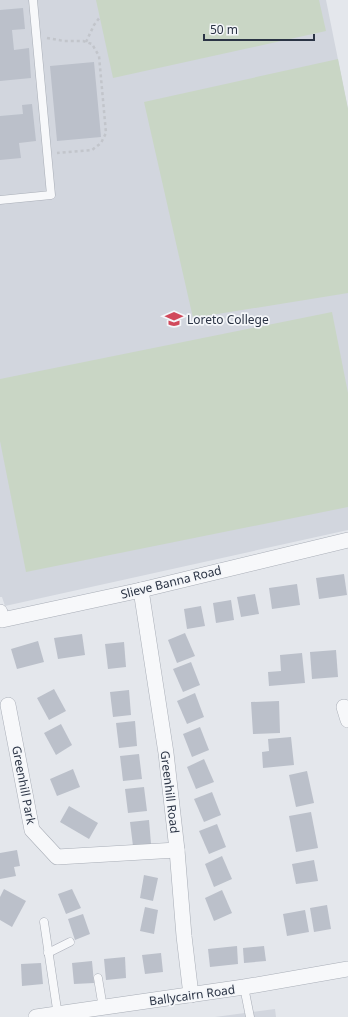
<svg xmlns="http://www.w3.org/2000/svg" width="348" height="1017" font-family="'Noto Sans',sans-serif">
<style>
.built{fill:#d2d6de}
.green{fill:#c9d6c5}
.building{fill:#bbc0ca}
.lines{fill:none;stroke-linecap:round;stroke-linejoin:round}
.service-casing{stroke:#a9aeb7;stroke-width:9}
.minor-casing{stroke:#a9aeb7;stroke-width:16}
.path{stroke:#c2c5cb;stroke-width:2.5;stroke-dasharray:3 3;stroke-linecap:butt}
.service{stroke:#f7f8fa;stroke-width:8}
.minor{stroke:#f7f8fa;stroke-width:15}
.labels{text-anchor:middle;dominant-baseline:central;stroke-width:3.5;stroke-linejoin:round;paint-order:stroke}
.poi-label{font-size:12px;fill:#2b3445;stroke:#f4f6f9;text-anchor:start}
.street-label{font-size:12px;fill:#2b3445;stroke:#f4f6f9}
</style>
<rect width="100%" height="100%" fill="#e4e7ec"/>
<g class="built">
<path d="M0 0H326L348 109V530L5 606 2 597H0Z"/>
<path d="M275 1009 276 1017H215Z"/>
</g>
<g class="green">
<path d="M96 0H319L326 31 113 78Z"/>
<path d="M338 59 348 109V293L193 318 144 102Z"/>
<path d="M332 312 348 393V507L26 572 0 441V379Z"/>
</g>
<g class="building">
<path d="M23 8 25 29 12 30 14 50 29 48 31 78 0 81V10Z"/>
<path d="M94 62 101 137 57 141 50 66Z"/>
<path d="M32 104 36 141 19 143 21 158 0 160V116L23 114 22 105Z"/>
<path d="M344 574 347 595 319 599 316 578Z"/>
<path d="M297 584 300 605 272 609 269 588Z"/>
<path d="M255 594 259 614 241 617 237 597Z"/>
<path d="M231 600 234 620 216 623 213 603Z"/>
<path d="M201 606 205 626 187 629 184 609Z"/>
<path d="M185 633 195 656 177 663 168 640Z"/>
<path d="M82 634 85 655 58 659 54 638Z"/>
<path d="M38 641 44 662 17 669 11 649Z"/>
<path d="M124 642 126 667 108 669 105 644Z"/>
<path d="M336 650 338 677 312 679 310 652Z"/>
<path d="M302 653 305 683 269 686 268 672 281 671 280 655Z"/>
<path d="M191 662 200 685 183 692 173 669Z"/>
<path d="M54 689 66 711 49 720 37 698Z"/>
<path d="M129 690 131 715 113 717 110 692Z"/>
<path d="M195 693 204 717 187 724 177 701Z"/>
<path d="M279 701 280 733 253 734 251 702Z"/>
<path d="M135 721 137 746 119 748 116 723Z"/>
<path d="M61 724 72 745 56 755 44 733Z"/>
<path d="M200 727 209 750 192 757 183 734Z"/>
<path d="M291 737 294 765 263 768 262 752 269 751 268 739Z"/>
<path d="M139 754 142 779 123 781 120 756Z"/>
<path d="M204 759 214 782 196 789 187 767Z"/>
<path d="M73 769 80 787 57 796 50 779Z"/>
<path d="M307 771 314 803 296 807 289 775Z"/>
<path d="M144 787 147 811 128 813 125 789Z"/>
<path d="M212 792 221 815 204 822 194 799Z"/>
<path d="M69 806 98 823 89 839 60 822Z"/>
<path d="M311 812 318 848 296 852 289 816Z"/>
<path d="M149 820 151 844 133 846 130 822Z"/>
<path d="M217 824 226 847 209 854 199 831Z"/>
<path d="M17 850 20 866 14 867 16 876 0 879V853Z"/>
<path d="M222 856 232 879 214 887 205 864Z"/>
<path d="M314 860 318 881 296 884 292 864Z"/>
<path d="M144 875 158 878 153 901 140 898Z"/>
<path d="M4 889 26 901 12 927 0 920V897Z"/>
<path d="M72 889 81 908 66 914 58 894Z"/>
<path d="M222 890 232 913 214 921 205 898Z"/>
<path d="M327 905 331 929 314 932 310 908Z"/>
<path d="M145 907 158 910 154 934 140 931Z"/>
<path d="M305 910 309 932 287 936 283 914Z"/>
<path d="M83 914 90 934 75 940 68 919Z"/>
<path d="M237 946 238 964 210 967 208 949Z"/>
<path d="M264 946 266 961 244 963 243 948Z"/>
<path d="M161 953 163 972 145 974 142 955Z"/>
<path d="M125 957 126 978 106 980 104 959Z"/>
<path d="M92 961 94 983 74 984 72 963Z"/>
<path d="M41 963 43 984 22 986 21 964Z"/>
</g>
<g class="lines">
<g class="service-casing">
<g id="service">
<path d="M0 200 51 195 33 0"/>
<path d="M44 922 58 1016"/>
<path d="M48 953 70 942"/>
<path d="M98 978 103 1008"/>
<path d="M244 987 250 1017"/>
</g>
</g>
<g class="minor-casing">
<g id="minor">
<path d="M141 590 166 753 177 850 184 936 191 995"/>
<path d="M0 612 2 620 141 590 348 540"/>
<path d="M8 705 32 830 57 857 177 850"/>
<path d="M344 707 348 720"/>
<path d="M36 1017 244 987 348 969"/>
</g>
</g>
<g class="path">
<path d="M47 38 64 41H83L92 44 99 56 106 133 101 143 92 150 57 153"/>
<path d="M86 42 94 25 100 17"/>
</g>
<use href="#service" class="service"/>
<use href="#minor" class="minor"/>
</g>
<defs>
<g id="school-bare" transform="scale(1.38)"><path d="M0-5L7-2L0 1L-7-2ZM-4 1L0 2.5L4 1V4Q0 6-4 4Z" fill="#d1495b" stroke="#f4f6f9" stroke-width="2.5" paint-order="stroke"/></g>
</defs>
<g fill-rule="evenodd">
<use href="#school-bare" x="174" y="319"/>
</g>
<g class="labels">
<g class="poi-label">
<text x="187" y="319">Loreto College</text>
</g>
<g class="street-label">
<text transform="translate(171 582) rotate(-14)">Slieve Banna Road</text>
<text transform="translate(24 785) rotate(79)">Greenhill Park</text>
<text transform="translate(170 792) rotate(83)">Greenhill Road</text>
<text transform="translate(192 995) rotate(-8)">Ballycairn Road</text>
</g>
</g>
<path d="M204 34v6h110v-6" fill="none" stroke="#2b3445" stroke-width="2"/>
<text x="210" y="34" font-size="12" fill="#2b3445" stroke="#f4f6f9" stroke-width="3" paint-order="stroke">50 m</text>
</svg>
